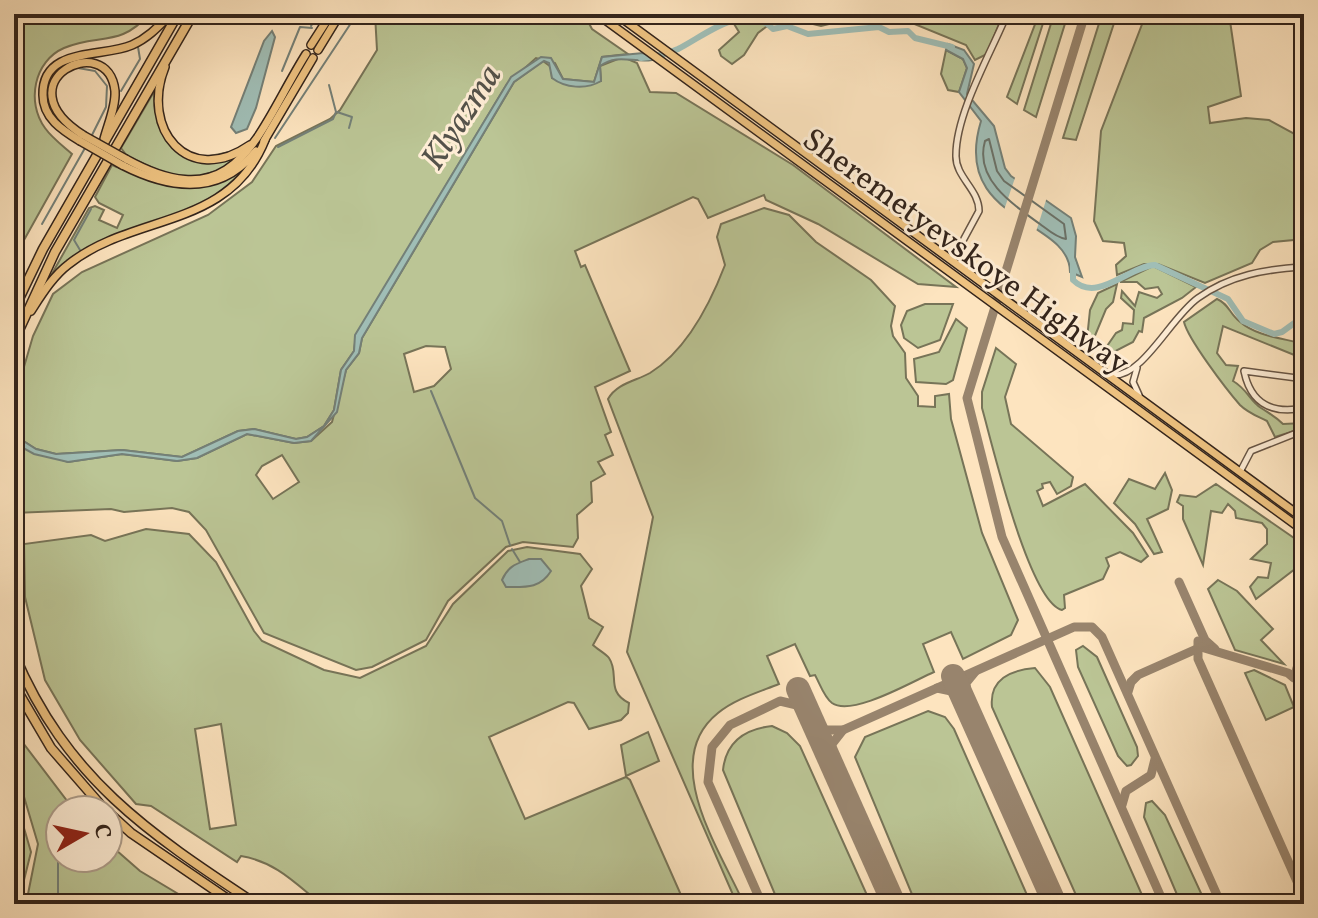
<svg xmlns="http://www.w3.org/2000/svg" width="1318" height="918" font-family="Vollkorn,serif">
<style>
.green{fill:#bbc595;stroke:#777458;stroke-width:2;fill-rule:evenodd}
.water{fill:#a0beb6;stroke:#748078;stroke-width:2}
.pier{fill:#fde4bf}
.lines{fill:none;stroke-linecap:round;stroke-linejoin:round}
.shore{stroke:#6a7168;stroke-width:2}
.stream{stroke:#748078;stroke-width:2}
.river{stroke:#a0beb6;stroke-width:6}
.taxiway{stroke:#98846d;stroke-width:9}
.runway{stroke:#98846d;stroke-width:24}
.minor-casing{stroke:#665444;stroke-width:8}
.major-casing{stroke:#33241b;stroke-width:10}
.highway-casing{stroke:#33241b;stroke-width:11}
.minor{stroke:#feedd5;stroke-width:5}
.major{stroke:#eec280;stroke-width:7}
.highway{stroke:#eec280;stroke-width:8}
.major-bridge-casing{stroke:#33241b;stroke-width:10;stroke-linecap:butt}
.major-bridge{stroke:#eec280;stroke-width:7}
.labels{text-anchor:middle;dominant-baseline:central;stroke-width:6;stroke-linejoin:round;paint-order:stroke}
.street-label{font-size:32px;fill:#33241b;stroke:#feedd5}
.water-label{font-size:34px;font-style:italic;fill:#54524a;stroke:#feedd5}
</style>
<rect width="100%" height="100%" fill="#fde4bf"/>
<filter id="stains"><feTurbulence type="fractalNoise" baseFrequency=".0025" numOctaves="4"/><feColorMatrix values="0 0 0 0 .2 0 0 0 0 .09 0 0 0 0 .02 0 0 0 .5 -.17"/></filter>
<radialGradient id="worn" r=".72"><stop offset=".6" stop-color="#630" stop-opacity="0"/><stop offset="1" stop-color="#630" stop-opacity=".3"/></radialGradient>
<g class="green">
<path d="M14 14H149C120 48 98 33 64 48 34 61 26 102 45 128 52 138 63 146 72 154L14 258Z"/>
<path d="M375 14H584L592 29 628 54 602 57 594 82 563 79 555 63 536 58 507 84 356 335 354 351 341 370 334 410 324 426 307 437 296 439 254 429 238 431 182 457 122 450 56 454 36 449 14 435V401L33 336 53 294 82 272 208 215 252 182 276 146 330 119 340 110 377 50Z"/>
<path d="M728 14H1003L987 54 975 60 966 45 895 16 866 15 821 26 780 16 758 33 744 55 732 64 721 56 719 50 739 32Z"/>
<path d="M1039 14H1046L1017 104 1007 97Z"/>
<path d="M1054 14H1068L1036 117 1024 110Z"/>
<path d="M1102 14H1117L1076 140 1063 138Z"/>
<path d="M1146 14H1229L1241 96 1208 107 1210 123 1246 118 1269 120 1304 139V239L1273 242 1260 250 1252 263 1205 283 1158 264H1144L1117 275 1116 265 1126 256 1124 243 1103 241 1094 221 1101 131Z"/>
<path d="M946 50 963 59 967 68 959 92 948 90 941 74Z"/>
<path d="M623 57 637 63 650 92 676 93 793 165 956 287 918 284 818 224 766 200 764 195 708 218 698 199 693 197 575 251 581 267 585 265 630 371 595 387 611 432 605 435 613 455 598 462 605 474 591 482 592 502 577 515 578 538 573 547 523 542 506 547 448 601 426 640 372 667 356 670 264 633 206 530 189 512 172 508 124 512 111 509 14 513V443L68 462 122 454 177 461 197 458 247 434 294 443 311 441 332 422 346 370 359 353 362 338 514 82 543 61 551 67 552 78 580 86 601 81 600 66ZM426 346 445 347 451 369 434 386 414 392 404 354ZM282 455 299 482 273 499 256 475 262 466Z"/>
<path d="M155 90C152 125 165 142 194 159L246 149 220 170 197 177 168 175 127 156 121 148Z"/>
<path d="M253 159C205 230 105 219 49 279L89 208 95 206 104 210 99 220 117 228 123 215 99 203 95 197 112 165C120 170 120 166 128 170 183 198 204 190 253 159Z"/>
<path d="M764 208 789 215 816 242 871 280 895 306 891 326 893 336 905 353 906 378 918 396V406L935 407V396L949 394 951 419 982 533 1018 620 1011 635 963 659 951 632 923 644 934 672C913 681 852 717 832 703 824 697 820 684 815 675L810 676 795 644 767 656 779 684C759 692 735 699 718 713 658 761 720 850 744 904H737L627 652 653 517 608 399C617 383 636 381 650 373 687 350 710 304 725 265L717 237 721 224Z"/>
<path d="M1153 266 1196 287 1182 298 1144 318 1142 332 1139 331 1133 342 1108 355 1105 349 1116 333 1122 330 1123 323 1133 324 1134 310 1121 298 1122 291 1135 306 1139 292 1157 298 1162 294 1158 287 1145 289 1137 282H1120Z"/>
<path d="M1117 284 1113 302 1106 309 1094 338 1087 339 1090 310 1098 293Z"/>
<path d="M1217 299C1229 304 1229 313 1239 321 1257 337 1283 338 1304 344V359L1223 326 1217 353 1226 365 1238 366 1233 381C1247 389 1250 401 1261 408 1270 414 1275 416 1283 424L1304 423V428L1275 437 1267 421C1257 416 1248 413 1240 405 1226 389 1188 339 1184 322Z"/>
<path d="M925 304H953L940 340 918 348 904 338 901 325 907 311Z"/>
<path d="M956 319 967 328 953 380 946 384 916 382 914 359 939 352Z"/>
<path d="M996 348 1016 364 1005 397 1011 424 1073 477 1071 486 1057 494 1050 482 1042 484 1043 488 1037 491 1043 506 1085 484 1133 533 1148 556 1141 562 1120 552 1106 558 1109 566 1103 579 1064 595 1065 608 1062 610C1029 602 992 443 982 408V392Z"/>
<path d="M1165 473 1172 490 1168 509 1147 519 1162 552 1154 554 1135 524 1114 503 1129 479 1155 489Z"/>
<path d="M1216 484 1294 538 1304 550V562L1256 599 1250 587 1258 577 1268 578 1271 563 1251 559 1267 544V529L1262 523 1236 518 1235 511 1228 504 1222 513 1211 511 1203 565 1183 519V506L1177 502 1180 495 1196 497Z"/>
<path d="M146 529 189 534 216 562 254 631 262 641 324 670 360 678 426 646 453 604 508 551 527 547 580 554 592 569 581 586 589 618 603 627 593 645C597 649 606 654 609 658 620 674 605 691 629 703L628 713 621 720 589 729 574 703 568 702 489 737 525 819 626 777 630 780 685 904H321C295 883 276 862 241 856L237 862 151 806 136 804 80 740 45 680 25 597 24 544 91 535 105 541ZM221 724 236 825 210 829 195 729Z"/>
<path d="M1218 580 1237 591 1273 629 1261 640 1284 664 1235 650 1208 589Z"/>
<path d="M1083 646 1097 657 1137 747 1138 756 1131 765 1127 766 1118 756 1078 667 1076 650Z"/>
<path d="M1035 668 1050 687 1146 904H1080L992 707C989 679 1011 670 1035 668Z"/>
<path d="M1254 670 1285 685 1294 707 1266 720 1245 673Z"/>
<path d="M928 711 945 717 954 729 1031 904H916L855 757 865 737Z"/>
<path d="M772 726 787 733 800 746 871 904H779L723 770C726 742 744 729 772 726Z"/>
<path d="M14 731 74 810H60V858H108V843L140 871 195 904H26L38 844 14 763Z"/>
<path d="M648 732 659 761 626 776 621 745Z"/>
<path d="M14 794 31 852 18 904H14Z"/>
<path d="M1152 801 1165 815 1206 904H1181L1144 817 1146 803Z"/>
</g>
<g class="water">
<path d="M272 31 275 37 256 108 247 129 236 133 231 127 264 41Z"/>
<path d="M948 44 964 50 974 64 967 94 994 126 1005 168 1011 176 1071 218 1076 236 1075 257 1082 277 1070 272C1070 218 950 223 981 121L959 92 967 68 963 59 946 50Z"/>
<path d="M643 53 652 60C633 63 618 53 600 66L601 81C586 90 565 88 552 78L549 63 544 61 514 82 362 338 359 353 346 370 337 412 311 441 294 443 247 434 197 458 177 461 122 454 68 462 34 454 14 443V435L36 449 56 454 122 450 182 457 238 431 254 429 296 439 307 437 324 426 334 410 341 370 354 351 355 335 511 77 541 57 551 58 563 79 594 82 602 57Z"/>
<path d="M529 559H541L551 571C540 589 525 587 506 587L502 580C508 566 516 564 529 559Z"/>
</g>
<path class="pier" d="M1016 175 1047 197 1035 235 1003 213Z"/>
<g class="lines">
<path class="shore" d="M989 139 997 171 1004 181 1064 224 1066 239C1057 238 1048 230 1040 224 1013 205 974 179 985 141Z"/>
<g class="stream">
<path d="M311 26 314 21 312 17"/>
<path d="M78 68 95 71 107 86 106 107 92 135"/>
<path d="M282 71 300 27 312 28"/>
<path d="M121 91 140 59 138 47"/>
<path d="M337 112 352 117 349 128"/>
<path d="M275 138 357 14"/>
<path d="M278 147 333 119 336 112 329 85"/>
<path d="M42 224 85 148"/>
<path d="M80 250 74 240 91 209"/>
<path d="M431 391 475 498 502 521 510 545"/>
<path d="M14 490 23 450"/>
<path d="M512 549 520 562"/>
<path d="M58 904V849"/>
</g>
<g class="river">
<path d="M641 58C653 57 667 54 678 49 706 35 745 0 773 29L787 26 808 34 879 27 889 32 908 31 915 38 952 47"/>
<path d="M1073 264V280C1097 304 1129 266 1155 265L1228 299 1243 321 1274 334 1282 332 1304 316"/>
</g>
<g class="taxiway">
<path d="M1085 14 967 398 1002 537 1164 904"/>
<path d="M1179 582 1205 640 1215 649"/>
<path d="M1198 641V659L1304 897"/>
<path d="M937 688 956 692 968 707 966 683 975 672"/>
<path d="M1128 692 1131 682 1138 675 1201 647 1288 673 1294 678 1297 668"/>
<path d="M830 761 832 744 843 730 1074 627H1092L1102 637 1221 904"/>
<path d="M1122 805 1126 791 1151 775 1155 759"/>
<path d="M762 904 708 782 712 747 730 725 780 701 801 706 825 730H843"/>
</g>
<g class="runway">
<path d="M953 676 1055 904"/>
<path d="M798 689 894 904"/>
</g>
<g class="minor-casing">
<g id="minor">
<path d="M952 261 979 211C979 189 955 177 956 155 956 113 991 53 1007 14"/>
<path d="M1137 368 1133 382 1139 395"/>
<path d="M1113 375C1143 377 1171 317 1198 298 1230 275 1266 269 1304 267"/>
<path d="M1297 378 1244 371C1251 405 1273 414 1304 408"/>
<path d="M1240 472 1251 451 1304 430"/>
</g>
</g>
<g class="major-casing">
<g id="major">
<path d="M597 14 1304 531"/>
<path d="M616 14 1304 519"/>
<path d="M311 45 331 14"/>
<path d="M318 50 340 14"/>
<path d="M165 67C140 129 188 188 250 145"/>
<path d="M83 135C0 82 108 28 115 91 116 106 108 124 104 139"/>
<path d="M80 141C62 130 43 118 43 95 42 46 103 58 132 45 148 38 159 26 171 14"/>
<path d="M264 141 313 58"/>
<path d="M126 159C238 221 257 132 306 54"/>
<path d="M122 165C169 189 219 197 256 151"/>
<path d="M31 311C42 294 53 276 69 264 133 213 229 230 265 140"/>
</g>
</g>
<g class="highway-casing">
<g id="highway">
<path d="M14 309 43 249 178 14"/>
<path d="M14 341 55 252 193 14"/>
<path d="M14 654C67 779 147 832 256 904"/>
<path d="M14 685 51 748 105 810"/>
<path d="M108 812 131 833 235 904"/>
</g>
</g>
<use href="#minor" class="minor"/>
<use href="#major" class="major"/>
<use href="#highway" class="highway"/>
<g class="major-bridge-casing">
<g id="major-bridge">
<path d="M83 135 126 159"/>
<path d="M80 141 122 165"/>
</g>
</g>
<use href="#major-bridge" class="major-bridge"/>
</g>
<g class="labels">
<g class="street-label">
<text transform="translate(965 253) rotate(36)">Sheremetyevskoye Highway</text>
</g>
<g class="water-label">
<text transform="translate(463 118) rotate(-57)">Klyazma</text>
</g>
</g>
<rect width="1318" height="918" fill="none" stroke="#fde4bf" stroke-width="48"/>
<rect x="16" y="16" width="1286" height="886" fill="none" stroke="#33241b" stroke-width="4"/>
<rect x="24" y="24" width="1270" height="870" fill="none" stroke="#33241b" stroke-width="2"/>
<g transform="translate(84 834) rotate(81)"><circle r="38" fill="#feedd5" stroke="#ad9d8b" stroke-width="2"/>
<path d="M0-6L14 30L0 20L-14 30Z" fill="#8f2418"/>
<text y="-12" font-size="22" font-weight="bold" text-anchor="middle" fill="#33241b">С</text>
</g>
<rect width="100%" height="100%" filter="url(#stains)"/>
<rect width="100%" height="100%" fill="url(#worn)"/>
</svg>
